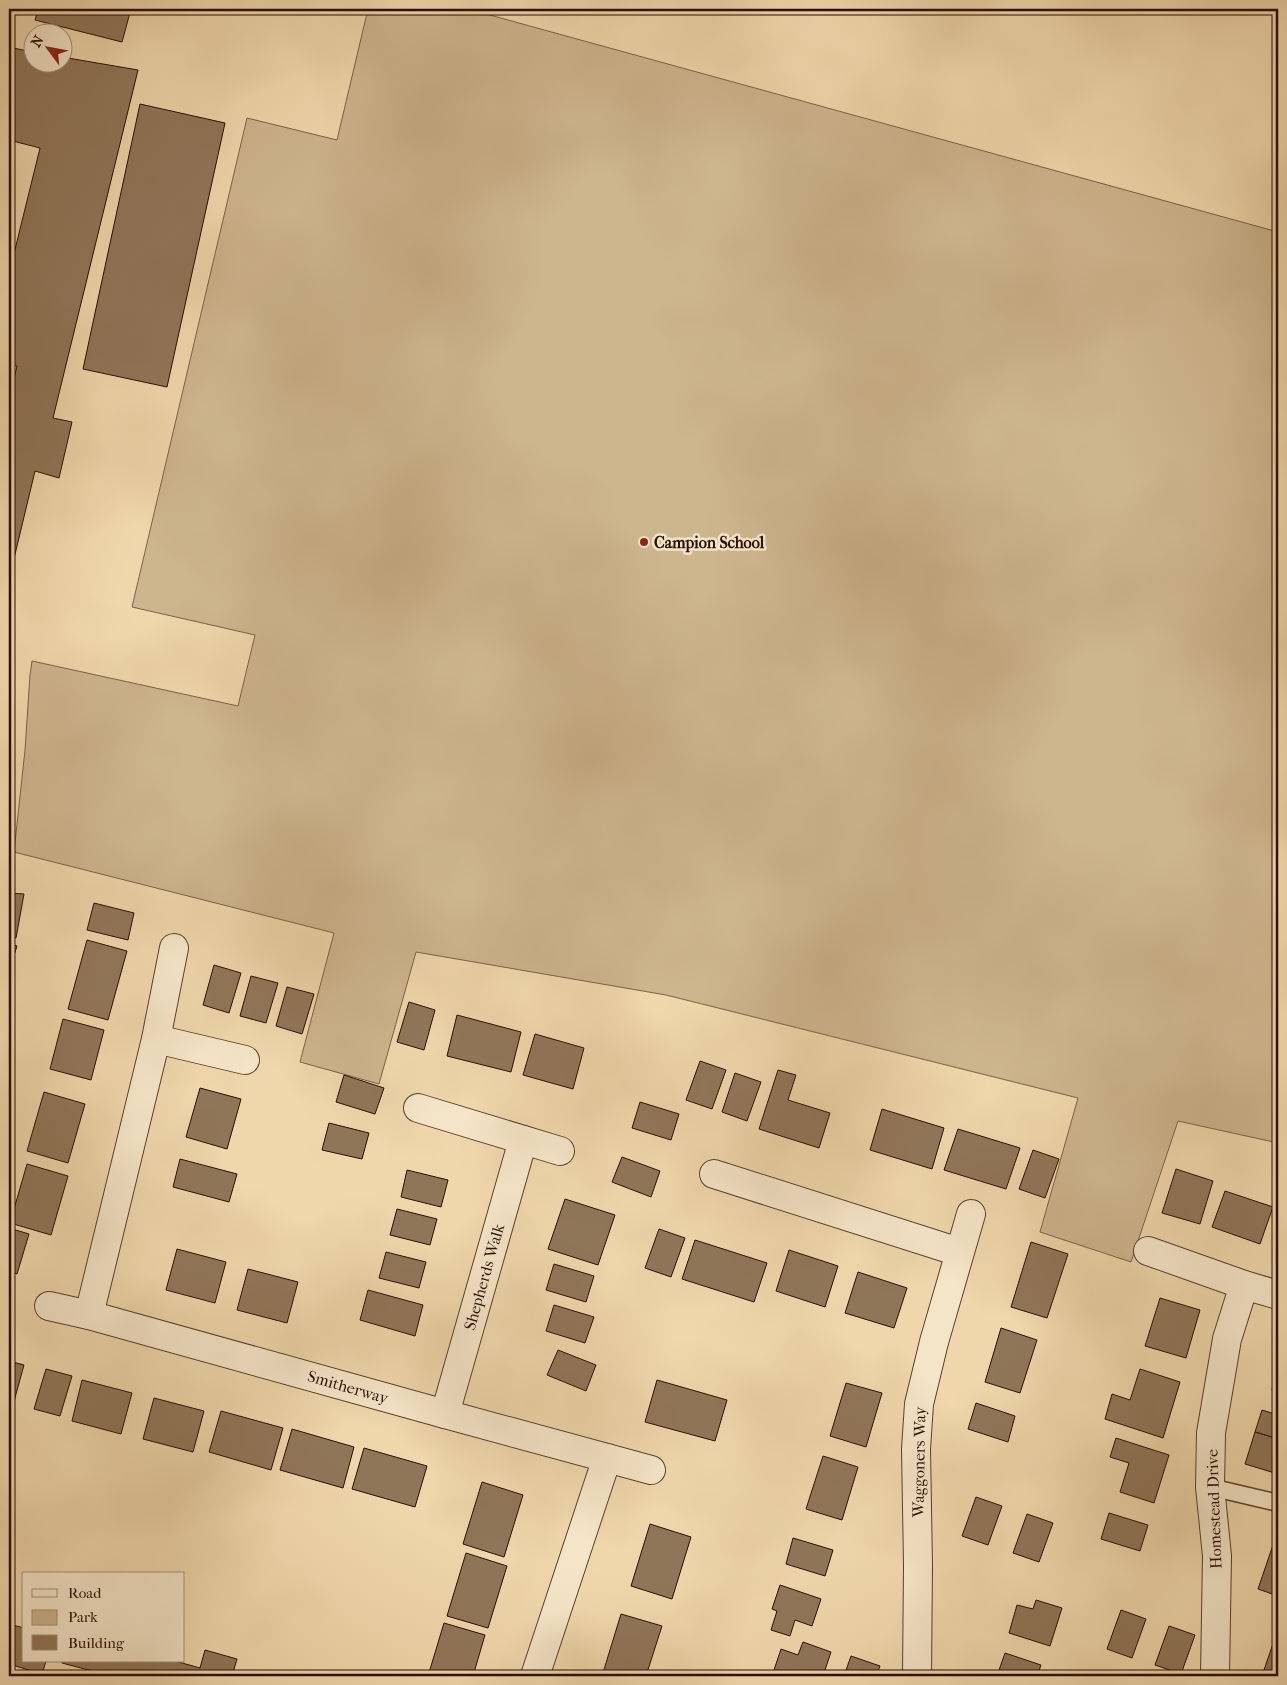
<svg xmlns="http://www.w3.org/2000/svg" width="1287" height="1685" font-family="'IM FELL French Canon',serif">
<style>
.green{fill:#cdb58e;stroke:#7b6147}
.building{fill:#907659;stroke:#290d00}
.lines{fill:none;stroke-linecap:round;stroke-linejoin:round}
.service-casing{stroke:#5a402b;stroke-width:19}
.minor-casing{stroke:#5a402b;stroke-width:30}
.service{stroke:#f5e5c8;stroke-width:16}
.minor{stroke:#f5e5c8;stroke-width:28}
.poi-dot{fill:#8f2418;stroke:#f5e5c8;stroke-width:2}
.labels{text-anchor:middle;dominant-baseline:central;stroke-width:5;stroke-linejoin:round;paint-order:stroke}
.poi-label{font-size:16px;font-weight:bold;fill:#290d00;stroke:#f5e5c8;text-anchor:start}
.street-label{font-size:16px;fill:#290d00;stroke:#f5e5c8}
</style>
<rect width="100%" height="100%" fill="#efd7ab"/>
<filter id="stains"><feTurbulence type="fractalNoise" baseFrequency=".004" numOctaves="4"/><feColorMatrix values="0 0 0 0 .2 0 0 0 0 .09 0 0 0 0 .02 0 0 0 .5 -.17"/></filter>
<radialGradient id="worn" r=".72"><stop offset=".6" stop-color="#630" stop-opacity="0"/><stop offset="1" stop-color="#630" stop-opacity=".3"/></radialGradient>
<path class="green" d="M368 9H468L1278 232V1143L1178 1121 1131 1262 1040 1232 1078 1098 666 995 416 952 379 1084 300 1062 334 933 14 852 25 750 30 675 32 661 238 706 255 635 132 607 247 118 337 140Z"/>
<g class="building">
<path d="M38 9H131L122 42 35 20Z"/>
<path d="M9 47 32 52V62H62V57L138 70 53 418 72 422 59 478 35 471 11 571 9 570V400L17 366 9 364V274L40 148 9 140Z"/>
<path d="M140 104 225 123 167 387 83 369Z"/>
<path d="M9 893 24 894 16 938 9 937Z"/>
<path d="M94 903 134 913 128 940 87 930Z"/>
<path d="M87 940 127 951 108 1020 68 1009Z"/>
<path d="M9 943 17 946 9 971Z"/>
<path d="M214 965 241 973 229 1013 203 1005Z"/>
<path d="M251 976 278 983 266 1023 240 1016Z"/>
<path d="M287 987 314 994 302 1034 276 1026Z"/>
<path d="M409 1002 435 1010 424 1050 397 1042Z"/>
<path d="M457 1015 521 1032 511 1072 447 1056Z"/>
<path d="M63 1019 104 1030 91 1080 50 1069Z"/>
<path d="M535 1034 584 1048 573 1089 523 1075Z"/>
<path d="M700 1061 726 1070 712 1109 686 1100Z"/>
<path d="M778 1070 796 1075 788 1100 830 1113 819 1148 759 1129Z"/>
<path d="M735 1073 761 1082 747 1121 722 1112Z"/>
<path d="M344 1075 384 1088 375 1114 336 1102Z"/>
<path d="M200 1088 241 1099 227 1149 186 1137Z"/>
<path d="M44 1092 85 1104 68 1163 27 1151Z"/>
<path d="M640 1102 679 1114 671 1140 632 1128Z"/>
<path d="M882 1109 944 1128 932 1169 870 1150Z"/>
<path d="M329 1123 369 1133 362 1159 322 1150Z"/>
<path d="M958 1129 1020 1148 1006 1189 944 1170Z"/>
<path d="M1033 1150 1059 1159 1045 1198 1019 1189Z"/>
<path d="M622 1157 660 1171 651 1197 612 1182Z"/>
<path d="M180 1159 237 1174 229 1202 173 1187Z"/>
<path d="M27 1164 68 1176 51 1235 10 1223Z"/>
<path d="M1176 1169 1213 1181 1200 1224 1162 1213Z"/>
<path d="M407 1170 448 1180 441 1207 401 1197Z"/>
<path d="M1225 1191 1273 1207 1260 1244 1212 1227Z"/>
<path d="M565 1199 615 1215 598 1265 548 1249Z"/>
<path d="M397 1209 437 1219 430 1245 390 1235Z"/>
<path d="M9 1228 29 1234 17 1274 9 1271Z"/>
<path d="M659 1229 685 1238 671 1277 645 1268Z"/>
<path d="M695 1240 767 1263 754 1302 682 1279Z"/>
<path d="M1031 1242 1068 1254 1047 1318 1011 1307Z"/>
<path d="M177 1249 226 1262 215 1303 166 1290Z"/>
<path d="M789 1250 838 1266 825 1307 776 1291Z"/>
<path d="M386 1252 426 1262 419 1288 379 1278Z"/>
<path d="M554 1264 594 1276 586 1302 546 1290Z"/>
<path d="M248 1269 298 1282 287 1323 237 1310Z"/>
<path d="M858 1272 907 1288 894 1328 845 1313Z"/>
<path d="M368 1290 423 1305 415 1336 360 1320Z"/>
<path d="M1160 1298 1200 1310 1186 1358 1145 1346Z"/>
<path d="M554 1305 594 1317 585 1343 546 1331Z"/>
<path d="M1001 1328 1037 1340 1020 1393 985 1382Z"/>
<path d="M558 1350 596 1365 586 1391 547 1375Z"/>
<path d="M9 1361 24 1365 13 1405 9 1404Z"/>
<path d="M1278 1368V1392L1272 1390Z"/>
<path d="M46 1369 72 1376 60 1416 34 1409Z"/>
<path d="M1140 1369 1180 1382 1163 1438 1105 1419 1112 1394 1130 1400Z"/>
<path d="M82 1380 132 1393 121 1434 72 1421Z"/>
<path d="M657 1380 727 1400 715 1441 645 1422Z"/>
<path d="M846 1383 882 1393 866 1447 830 1436Z"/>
<path d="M154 1398 204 1411 193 1452 143 1439Z"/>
<path d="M976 1403 1015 1416 1008 1442 968 1429Z"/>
<path d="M1262 1410 1278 1415V1439L1255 1432Z"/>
<path d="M221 1411 283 1428 271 1470 209 1452Z"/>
<path d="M292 1429 354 1447 343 1488 280 1470Z"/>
<path d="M1255 1432 1278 1439V1474L1245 1464Z"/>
<path d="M1116 1438 1169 1455 1154 1503 1120 1492 1129 1463 1110 1457Z"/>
<path d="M364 1448 427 1466 415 1507 352 1489Z"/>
<path d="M823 1456 858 1467 842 1520 806 1509Z"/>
<path d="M482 1482 523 1495 504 1557 463 1544Z"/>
<path d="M976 1497 1002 1506 988 1545 962 1536Z"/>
<path d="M1109 1513 1148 1525 1140 1551 1101 1539Z"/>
<path d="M1027 1514 1053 1523 1039 1562 1013 1553Z"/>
<path d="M650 1524 691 1537 672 1599 631 1586Z"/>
<path d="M793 1538 833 1550 825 1576 786 1564Z"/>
<path d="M1274 1542 1278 1543V1596L1258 1589Z"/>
<path d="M466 1553 507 1566 488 1628 447 1616Z"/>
<path d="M780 1585 821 1599 812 1626 795 1620 790 1636 771 1630 777 1611 772 1609Z"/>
<path d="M1036 1600 1062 1608 1050 1646 1009 1633 1017 1605 1033 1609Z"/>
<path d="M1121 1610 1146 1619 1132 1658 1107 1649Z"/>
<path d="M621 1614 662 1626 646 1676H602Z"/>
<path d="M444 1623 485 1635 473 1676H428Z"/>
<path d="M9 1624 24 1628V1661H46L42 1674 9 1664Z"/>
<path d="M1169 1626 1195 1635 1181 1674 1155 1665Z"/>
<path d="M1278 1629V1674L1264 1670Z"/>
<path d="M803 1642 831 1652 823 1676H772L781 1649 798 1655Z"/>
<path d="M205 1650 237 1659 232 1676H111L62 1663V1661H175L200 1668Z"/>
<path d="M1005 1653 1041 1665 1037 1676H997Z"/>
<path d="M851 1656 880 1666 877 1674 883 1676H844Z"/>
</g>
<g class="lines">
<g class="service-casing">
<path id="service" d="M1210 1487 1278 1503"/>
</g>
<g class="minor-casing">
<g id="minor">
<path d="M156 1039 245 1060"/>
<path d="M418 1108 560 1151"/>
<path d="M714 1174 959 1252"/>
<path d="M1148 1251 1244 1285 1278 1295"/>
<path d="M49 1306 89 1315 445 1414 651 1470"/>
<path d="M89 1315 156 1039 174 948"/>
<path d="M445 1414 523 1140"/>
<path d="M535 1676 607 1458"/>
<path d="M917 1676 918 1565 916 1449 919 1404 934 1342 971 1214"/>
<path d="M1215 1676 1217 1556 1210 1487 1211 1433 1227 1339 1244 1285"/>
</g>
</g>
<use href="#service" class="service"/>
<use href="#minor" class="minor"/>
</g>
<circle class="poi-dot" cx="644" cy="542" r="5"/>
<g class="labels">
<g class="poi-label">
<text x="654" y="542">Campion School</text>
</g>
<g class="street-label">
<text transform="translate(484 1277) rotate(-74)">Shepherds Walk</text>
<text transform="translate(348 1387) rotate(16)">Smitherway</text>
<text transform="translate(919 1462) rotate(-89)">Waggoners Way</text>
<text transform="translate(1214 1509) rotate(-92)">Homestead Drive</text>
</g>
</g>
<rect width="1287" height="1685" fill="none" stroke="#efd7ab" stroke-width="30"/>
<rect x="10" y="10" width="1267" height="1665" fill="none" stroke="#290d00" stroke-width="2.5"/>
<rect x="15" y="15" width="1257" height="1655" fill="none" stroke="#290d00"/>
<rect x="22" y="1572" width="162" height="90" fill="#f5e5c8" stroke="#a38f78"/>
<rect x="32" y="1589" width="25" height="8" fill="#f5e5c8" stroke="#a38f78"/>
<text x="68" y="1598" font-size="15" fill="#290d00">Road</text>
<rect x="32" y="1610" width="25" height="15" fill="#cdb58e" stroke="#a38f78"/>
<text x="68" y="1622" font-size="15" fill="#290d00">Park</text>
<rect x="32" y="1635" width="25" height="15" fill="#907659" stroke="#a38f78"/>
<text x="68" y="1648" font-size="15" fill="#290d00">Building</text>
<g transform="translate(48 48) rotate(302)"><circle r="24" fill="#f5e5c8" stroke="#a38f78"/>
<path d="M0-4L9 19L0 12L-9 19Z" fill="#8f2418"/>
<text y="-8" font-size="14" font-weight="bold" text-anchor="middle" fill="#290d00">N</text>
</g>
<rect width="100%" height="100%" filter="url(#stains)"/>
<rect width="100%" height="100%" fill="url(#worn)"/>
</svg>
